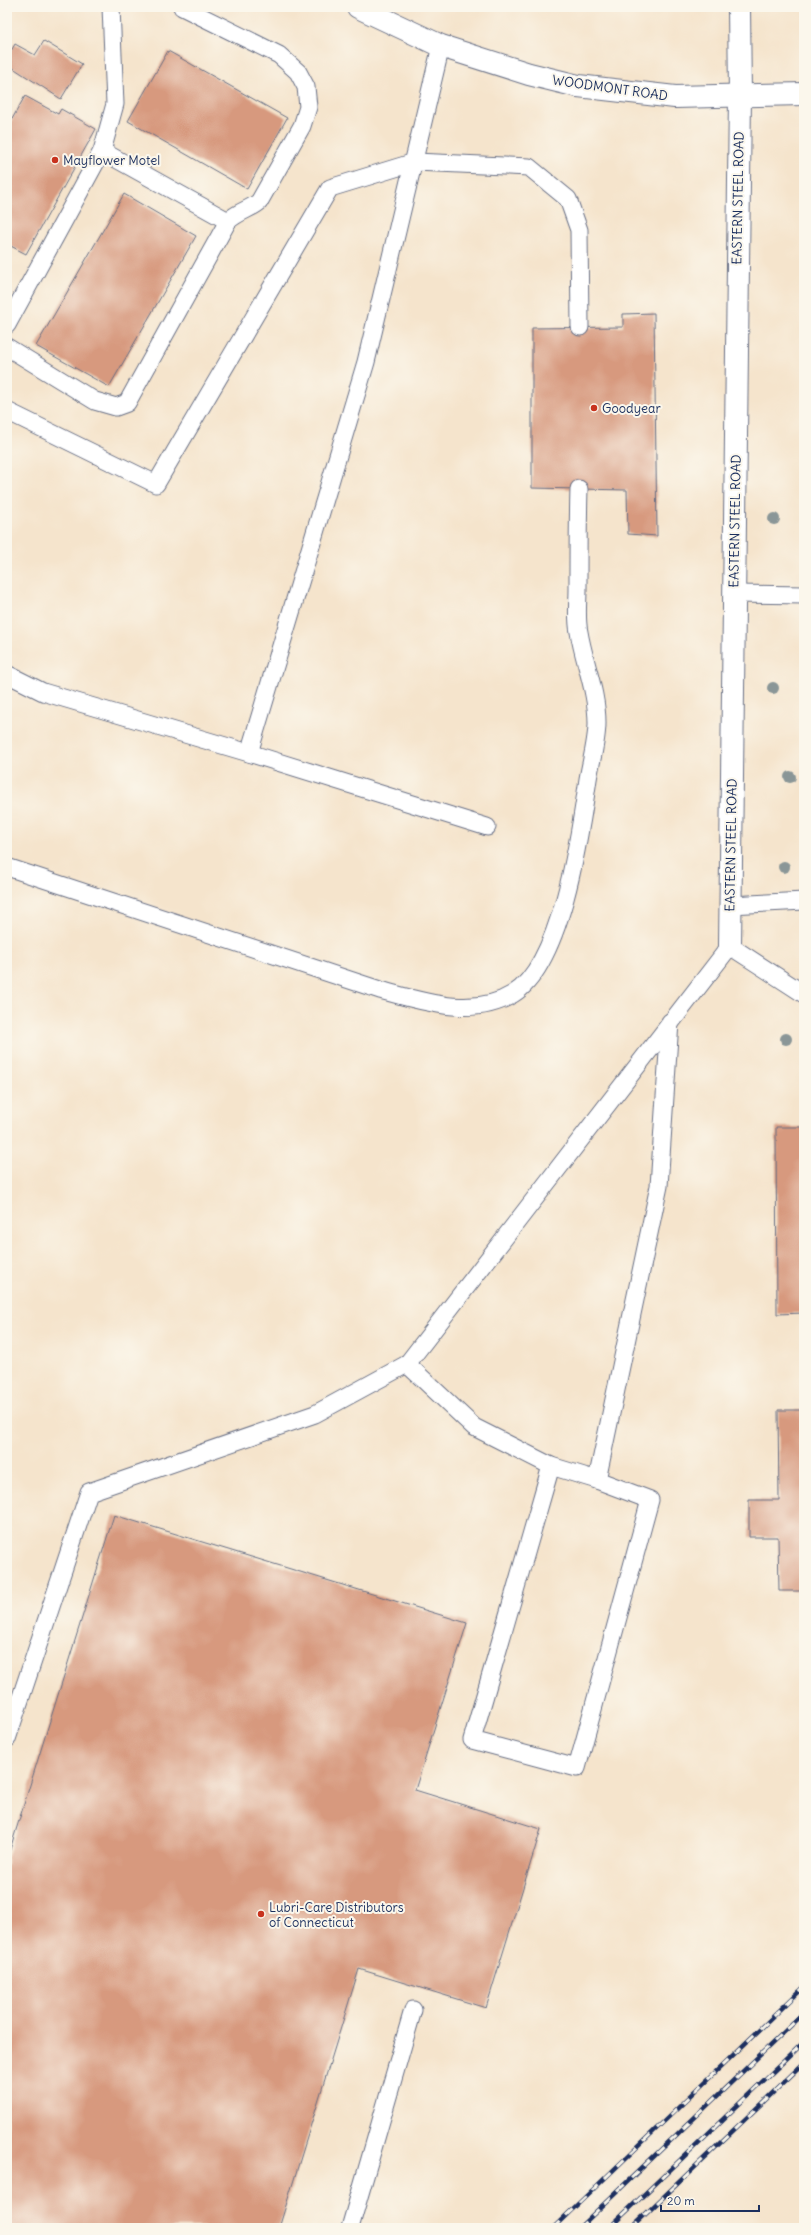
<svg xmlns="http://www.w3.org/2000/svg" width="811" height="2235" font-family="Delius,sans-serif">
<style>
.building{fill:#d7997e}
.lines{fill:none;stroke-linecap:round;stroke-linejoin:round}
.lane-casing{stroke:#676e84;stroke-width:19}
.street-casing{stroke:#676e84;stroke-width:24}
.secondary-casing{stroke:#676e84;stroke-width:24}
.lane{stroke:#fff;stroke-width:17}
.street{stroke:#fff;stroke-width:22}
.secondary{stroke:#fff;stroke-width:22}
.rail-casing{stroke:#1b2f5e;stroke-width:4.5}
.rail{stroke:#fbf7ec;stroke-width:3;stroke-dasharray:9;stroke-linecap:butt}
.tree{fill:#8a9697}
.poi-dot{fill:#c8321e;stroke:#fbf7ec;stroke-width:1.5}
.labels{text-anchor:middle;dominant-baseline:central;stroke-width:4;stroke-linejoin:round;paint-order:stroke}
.street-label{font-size:13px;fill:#1b2f5e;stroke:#fbf7ec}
.poi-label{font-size:13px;fill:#1b2f5e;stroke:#fbf7ec;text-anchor:start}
</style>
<rect width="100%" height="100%" fill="#fbf7ec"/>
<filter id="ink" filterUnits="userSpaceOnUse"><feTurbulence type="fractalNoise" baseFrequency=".025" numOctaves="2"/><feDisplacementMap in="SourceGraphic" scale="8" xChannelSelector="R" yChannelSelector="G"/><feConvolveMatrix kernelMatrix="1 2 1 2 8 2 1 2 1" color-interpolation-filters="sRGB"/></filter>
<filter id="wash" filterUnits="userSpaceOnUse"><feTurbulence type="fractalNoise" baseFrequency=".012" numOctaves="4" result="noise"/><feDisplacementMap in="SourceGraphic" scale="16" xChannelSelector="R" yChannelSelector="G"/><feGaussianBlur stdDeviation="0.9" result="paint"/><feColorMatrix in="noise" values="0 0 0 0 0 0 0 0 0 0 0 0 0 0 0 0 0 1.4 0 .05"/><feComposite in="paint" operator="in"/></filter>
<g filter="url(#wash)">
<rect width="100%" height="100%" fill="#f5e4cc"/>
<g id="blocks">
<g class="building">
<path d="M44 41 82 64 61 99 7 64V58L15 44 35 55Z"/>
<path d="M168 51 287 118 247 189 128 121Z"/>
<path d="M25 96 58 114 61 109 96 129 26 254 7 244V128Z"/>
<path d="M124 194 196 236 109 387 36 346Z"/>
<path d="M654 313 657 536 628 534 627 490 532 488V328L623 327V314Z"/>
<path d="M776 1127H804V1313L777 1314Z"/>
<path d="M778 1410H804V1591H779L778 1537H749V1500H779Z"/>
<path d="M114 1515 467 1623 415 1790 541 1829 486 2008 359 1969 279 2228H7V1859Z"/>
</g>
</g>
</g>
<g filter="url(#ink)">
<use href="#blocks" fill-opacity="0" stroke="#676e84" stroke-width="1"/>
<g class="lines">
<g class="lane-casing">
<g id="lane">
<path d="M111 7 115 104 102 151 228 221"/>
<path d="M7 325 102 151"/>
<path d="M7 347 95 401 116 407 127 403 228 221C239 211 249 210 259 202L302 126 308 107 306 87 298 72 279 55 182 7"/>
<path d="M7 411 156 484 330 188 415 162 529 167 568 199 579 230 580 327"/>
<path d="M734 594 804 595"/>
<path d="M7 674 43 692 249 753 487 827"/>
<path d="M249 753 366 362 441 46"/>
<path d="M7 867 380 990C421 1001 473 1019 513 994 562 964 580 833 588 779 591 761 597 741 597 723 597 692 584 662 579 632 576 618 578 603 578 589 578 555 578 522 579 489"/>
<path d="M730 905 804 901"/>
<path d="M407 1364 474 1427 551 1466 597 1480 659 1186 670 1022"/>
<path d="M551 1466 472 1740 577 1768 650 1500 597 1480"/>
<path d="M7 1739 89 1492 315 1414 407 1364 730 946 804 994"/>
<path d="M350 2228 413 2010"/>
</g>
</g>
<g class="street-casing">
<path id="street" d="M730 946 740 96"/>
</g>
<g class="secondary-casing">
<g id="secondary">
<path d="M358 7 441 46 529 74 578 86 675 97 804 94"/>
<path d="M739 7 740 96"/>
</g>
</g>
<use href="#lane" class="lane"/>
<use href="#street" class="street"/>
<use href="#secondary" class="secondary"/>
<g class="rail-casing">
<g id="rail">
<path d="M553 2228 804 1987"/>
<path d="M579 2228 804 2013"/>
<path d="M609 2228 804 2042"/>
<path d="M631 2228 804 2063"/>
</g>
</g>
<use href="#rail" class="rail"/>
</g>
<g class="tree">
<circle cx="774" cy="519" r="6"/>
<circle cx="773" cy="688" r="6"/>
<circle cx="790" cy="777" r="6"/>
<circle cx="784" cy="867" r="6"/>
<circle cx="786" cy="1039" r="6"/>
</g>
</g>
<g class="poi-dot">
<circle cx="55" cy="160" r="4"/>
<circle cx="594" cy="408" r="4"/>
<circle cx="261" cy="1914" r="4"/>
</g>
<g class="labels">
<g class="street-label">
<text transform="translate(610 88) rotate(8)">WOODMONT ROAD</text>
<text transform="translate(738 198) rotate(-89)">EASTERN STEEL ROAD</text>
<text transform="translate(735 521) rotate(-89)">EASTERN STEEL ROAD</text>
<text transform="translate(731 845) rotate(-89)">EASTERN STEEL ROAD</text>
</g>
<g class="poi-label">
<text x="63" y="160">Mayflower Motel</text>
<text x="602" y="408">Goodyear</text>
<text x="269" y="1907">Lubri-Care Distributors<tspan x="269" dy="15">of Connecticut</tspan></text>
</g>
</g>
<rect width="811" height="2235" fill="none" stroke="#fbf7ec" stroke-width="24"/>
<path d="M661 2205v6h98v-6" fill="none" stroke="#1b2f5e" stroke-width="2"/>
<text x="667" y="2205" font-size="12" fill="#1b2f5e" stroke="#fbf7ec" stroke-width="3" paint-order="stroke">20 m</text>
</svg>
